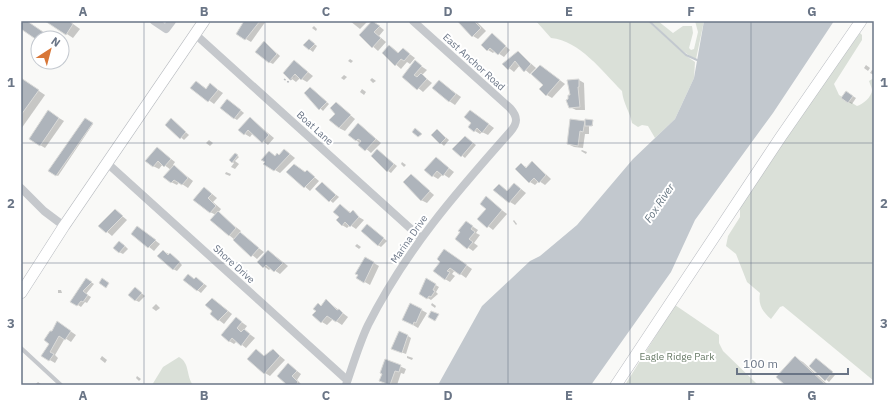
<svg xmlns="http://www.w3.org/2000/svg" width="895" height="406" font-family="'IBM Plex Sans',sans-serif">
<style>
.green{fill:#dae0d8}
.water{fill:#c2c8ce}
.shadow{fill:#0003}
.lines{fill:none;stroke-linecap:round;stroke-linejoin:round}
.stream{stroke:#c2c8ce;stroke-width:2}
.building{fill:#aeb4bb;stroke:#dbdbd9}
.secondary-casing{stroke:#b8bbc0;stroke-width:12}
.path{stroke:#bdbfc2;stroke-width:1.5;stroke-dasharray:2 2;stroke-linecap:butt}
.lane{stroke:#c5c8cc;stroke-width:4}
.street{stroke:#c5c8cc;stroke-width:8}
.secondary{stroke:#fff;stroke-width:11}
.grid{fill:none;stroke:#6a7586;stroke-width:1;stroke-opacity:0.55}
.labels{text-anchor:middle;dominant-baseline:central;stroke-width:4;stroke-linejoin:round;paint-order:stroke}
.street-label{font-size:10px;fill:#6a7586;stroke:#fff}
.park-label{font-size:10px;fill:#667965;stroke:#fff}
.water-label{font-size:11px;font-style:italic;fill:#667581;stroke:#fff}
.neatline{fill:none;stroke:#6a7586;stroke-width:1.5}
.grid-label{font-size:13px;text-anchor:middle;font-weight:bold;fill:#6a7586}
</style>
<rect width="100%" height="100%" fill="#f9f9f7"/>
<g class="green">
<path d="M536 21H648L685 55 695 62 694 78 675 119 655 138 648 126 642 125 638 127 632 123C630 112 623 103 622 91 602 71 580 41 551 38Z"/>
<path d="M650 21H658L673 33 683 26H692L693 33 689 48 691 50 694 49 698 32 695 21H704L696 59C684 55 662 31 650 21Z"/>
<path d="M860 33 862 35V40L834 84 839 95 857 106C862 105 872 97 872 90 872 88 870 84 869 81L874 78V381L783 306 780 307 771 319C762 311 758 305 760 293L747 282 736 254 726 246 728 236 740 217V207L828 76Z"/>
<path d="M675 305 719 335V343L723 351 758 385H625Z"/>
<path d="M179 357C190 363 186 376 193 385H152L163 367Z"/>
</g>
<path class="water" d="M704 21H834L773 113 695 220 671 272 591 385H438L482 306 530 261 540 256 577 225 633 159 675 119 694 78Z"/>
<g class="shadow">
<path d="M21 21H27L49 36 38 38V40L21 28Z"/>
<path d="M47 21H69L80 29 73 38Z"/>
<path d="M246 21H266L251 42 246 39Z"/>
<path d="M350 21H368L360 29Z"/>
<path d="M373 21 384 30 379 36 386 42 378 51 360 35Z"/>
<path d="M461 21H476L486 31 478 39 473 36Z"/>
<path d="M314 26 317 29 316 31 312 28Z"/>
<path d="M492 34 510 50 504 57 495 51 493 53 488 50Z"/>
<path d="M312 42 317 46 313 52 304 45Z"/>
<path d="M268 45 280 56 273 64 269 62Z"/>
<path d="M390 46 399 53 403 49 415 58 410 64 407 62 401 69 383 53Z"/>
<path d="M518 52 536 68 530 74 520 65 514 72 504 64Z"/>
<path d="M350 59 353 61 351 63 348 61Z"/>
<path d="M295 62 313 76 307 82 300 78 296 82 284 73Z"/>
<path d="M415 62 427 70 422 75 432 83 423 92 404 76Z"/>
<path d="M866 65 870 68 868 71 864 68Z"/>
<path d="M541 66 565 84 552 98 547 95Z"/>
<path d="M872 70 874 71V75L870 73Z"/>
<path d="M344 75 347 77 344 80 341 78Z"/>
<path d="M372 78 376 81 373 83 370 80Z"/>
<path d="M21 79 45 95 21 129Z"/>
<path d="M579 80 584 83 585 110H576L570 107Z"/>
<path d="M439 81 461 97 455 105 449 101Z"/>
<path d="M196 82 207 89 211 85 223 93 214 104 192 88Z"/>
<path d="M362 89 366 92 364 95 360 92Z"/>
<path d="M313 90 329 104 323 111 305 93Z"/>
<path d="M846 92 856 98 852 104 842 98Z"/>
<path d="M228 100 244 113 237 120 234 118Z"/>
<path d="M336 103 355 119 345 131 339 128Z"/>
<path d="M471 111 494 128 488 135 482 132 480 134 475 131Z"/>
<path d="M54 115 64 121 45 148 40 145Z"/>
<path d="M250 118 274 138 268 145 253 133 250 137 245 134Z"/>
<path d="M85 119 93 124 58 176 50 171Z"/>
<path d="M592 120 593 126H589V134H585L583 148 574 147 568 144 584 122Z"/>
<path d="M174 122 189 135 184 140 167 125Z"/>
<path d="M359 124 381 143 371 153 356 140Z"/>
<path d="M437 130 449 140 444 146 432 135Z"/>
<path d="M468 139 476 145 465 158 454 149Z"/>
<path d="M209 140 213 143 210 146 206 143Z"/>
<path d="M157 148 175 162 173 165 193 181 188 188 179 182 177 185 171 182V170L163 164 159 169 153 166Z"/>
<path d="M285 150 295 158 280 173 265 164 270 153 276 156H280Z"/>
<path d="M377 150 397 166 391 173 388 171Z"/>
<path d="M582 150 587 152 586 154 581 151Z"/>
<path d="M235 154 239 157 235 161 239 164 235 169 231 167 234 163 230 160Z"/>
<path d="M436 158 454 172 449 178 443 174 438 179 433 176Z"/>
<path d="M402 162 406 165 404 167 401 164Z"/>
<path d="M533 162 551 179 545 185 539 181 535 185 530 182 521 164 528 168Z"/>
<path d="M307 171 319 181 310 191 288 172 306 173Z"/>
<path d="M226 172 231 174 230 176 225 174Z"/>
<path d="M411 175 434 195 427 203 421 200Z"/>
<path d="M515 184 526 193 515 205 510 202 499 185 508 191Z"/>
<path d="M325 186 339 197 333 203 317 189Z"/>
<path d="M205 188 217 198 213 202 221 209 218 213 241 231 239 233 264 252 257 259 229 235 216 215 210 212Z"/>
<path d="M486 198 507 214 493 230 479 219 487 209Z"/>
<path d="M340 206 364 220 356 229 350 225 347 228 342 225Z"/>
<path d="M115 210 127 220 112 236 100 226Z"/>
<path d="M514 220 517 224 516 225 513 221Z"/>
<path d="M466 222 478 230 476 233 480 235 474 243 478 246 473 251 456 239Z"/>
<path d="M370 227 387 241 381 247 378 245Z"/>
<path d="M143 231 160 244 154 251 132 233Z"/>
<path d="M123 244 128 249 123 254 119 252Z"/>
<path d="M357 244 361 247 359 249 355 246Z"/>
<path d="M445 250 472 269 466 278 455 270 452 274 455 276 450 282 445 279 442 261Z"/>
<path d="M163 251 173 256 182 265 177 271 173 269Z"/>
<path d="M269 251 288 266 280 274 271 268 269 270 258 262Z"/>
<path d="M365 258 379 266 370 285 358 278Z"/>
<path d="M188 275 195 279 196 278 199 280 207 286 201 293 184 280Z"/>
<path d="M86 279 94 284 86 294 91 297 87 303 85 302 81 307 72 301Z"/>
<path d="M427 280 439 287 436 292 438 294 431 300 421 294Z"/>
<path d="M135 288 145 296 139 302 135 300Z"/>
<path d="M58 290H61L62 293H58Z"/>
<path d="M327 301 348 317 342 325 333 319 327 325 322 322 321 307Z"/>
<path d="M217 302 232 314 224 324 211 314Z"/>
<path d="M432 303 436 306 435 308 431 305Z"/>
<path d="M156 304 160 308 156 311 152 308Z"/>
<path d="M411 304 427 313 418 328 403 319Z"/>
<path d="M236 318 247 326 244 330 255 338 246 348 237 341 234 344 229 341Z"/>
<path d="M57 322 76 335 71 342 65 338 55 355 58 358 55 363 43 356 51 344 52 333Z"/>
<path d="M408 336 411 338 406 354 395 350Z"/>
<path d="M256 350 265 357 273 350 285 360 270 376 265 373Z"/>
<path d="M102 356 107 360 105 363 100 359Z"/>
<path d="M407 356 413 358 412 360 407 358Z"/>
<path d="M795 358 803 362 828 385H787Z"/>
<path d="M386 360 406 369 404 374 401 373 397 385H390L381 380Z"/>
<path d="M819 361 835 375 829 382 810 366Z"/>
<path d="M288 364 301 374 297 380 302 385H289Z"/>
<path d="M137 376 141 379 139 381 136 378Z"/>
<path d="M38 382 42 385H35Z"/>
</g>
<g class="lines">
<path class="stream" d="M649 21 686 55 697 60"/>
</g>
<g class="building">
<path d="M21 21H27L43 32 37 40 21 29Z"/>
<path d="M45 21H69L73 24 66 35Z"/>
<path d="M244 21H260L245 40 236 34Z"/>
<path d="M372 21 380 26 374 32 381 38 372 48 359 35Z"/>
<path d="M459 21H474L481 28 472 37 458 22Z"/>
<path d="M492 33 506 46 498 55 490 48 487 51 481 45Z"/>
<path d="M309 39 315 44 309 50 303 45Z"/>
<path d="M264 41 277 54 269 63 255 52Z"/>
<path d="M389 45 398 53 403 48 410 54 404 61 401 59 395 66 382 53Z"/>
<path d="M518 51 531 64 524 72 515 61 508 70 502 64Z"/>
<path d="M294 60 308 72 301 80 295 74 290 80 283 73Z"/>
<path d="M415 60 422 66 414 75 417 77 421 73 427 79 417 90 402 77Z"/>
<path d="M540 65 560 80 546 96 539 89 543 85 531 74Z"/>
<path d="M21 78 39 90 21 115Z"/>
<path d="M579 79V87H578L580 107 569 108 566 100 568 99V95H570L567 80Z"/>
<path d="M439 80 456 94 449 102 432 88Z"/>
<path d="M196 81 206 89 210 83 218 90 208 102 190 88Z"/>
<path d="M310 87 327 102 319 110 304 93Z"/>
<path d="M846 91 853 96 848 103 841 98Z"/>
<path d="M227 99 241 110 234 119 220 108Z"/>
<path d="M336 102 351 115 339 128 329 120 335 114 330 108Z"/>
<path d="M48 110 59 118 40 146 29 139Z"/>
<path d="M470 110 489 124 482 133 477 128 474 132 468 127 471 123 464 117Z"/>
<path d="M250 117 269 135 262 143 248 130 244 135 238 130Z"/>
<path d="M85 118 93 123 56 176 48 171Z"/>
<path d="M171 118 186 132 180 139 165 125Z"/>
<path d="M570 119 585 121 583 132 580 131 578 146 567 144Z"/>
<path d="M585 119 593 120 592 126H585Z"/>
<path d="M358 123 376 139 365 151 358 145 361 141 358 139 356 141 348 135Z"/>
<path d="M415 128 422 134 418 137 412 132Z"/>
<path d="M437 129 446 138 440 144 431 135Z"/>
<path d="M465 136 473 143 461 157 452 149Z"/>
<path d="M157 147 171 159 164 167 158 161 153 167 145 161Z"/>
<path d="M284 149 290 154 274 171 263 164 265 162 261 160 269 151 275 156 277 153 279 155Z"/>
<path d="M377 149 394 164 387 172 371 156Z"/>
<path d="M235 153 238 155 232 163 229 160Z"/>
<path d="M436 157 449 168 443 176 437 171 432 177 424 170Z"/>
<path d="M532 161 546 175 539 183 534 178 529 183 515 169 521 163 526 168Z"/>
<path d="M294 164 305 172 307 170 315 177 304 188 286 172Z"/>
<path d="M174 165 188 178 182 185 174 180 171 183 163 177Z"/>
<path d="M411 174 430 191 421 201 403 182Z"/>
<path d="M322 182 336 195 329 202 315 189Z"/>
<path d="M514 183 521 189 509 203 493 190 499 184 507 191Z"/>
<path d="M204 187 212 194 208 198 216 206 210 213 193 200Z"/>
<path d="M486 196 502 210 487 228 477 219 486 209 480 204Z"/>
<path d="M340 204 350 213 353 210 359 217 350 227 345 222 342 226 336 220 339 217 333 212Z"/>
<path d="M115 209 123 216 106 233 98 226Z"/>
<path d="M218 211 236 228 229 236 210 220Z"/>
<path d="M466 221 473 226 471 229 475 232 469 239 473 242 467 249 455 239 460 232 458 231Z"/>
<path d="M367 224 384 238 378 246 361 231Z"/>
<path d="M137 226 156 240 148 248 131 234Z"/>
<path d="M240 232 259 248 251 257 233 240Z"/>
<path d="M119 241 125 246 119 253 113 248Z"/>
<path d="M444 249 467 265 460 275 450 268 447 271 450 272 445 280 433 271 440 262 437 259Z"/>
<path d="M163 250 168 255 170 253 180 262 173 270 157 256Z"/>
<path d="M268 250 283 263 274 272 266 265 263 268 257 262Z"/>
<path d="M365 257 374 262 364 283 356 278 358 275 355 274Z"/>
<path d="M188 274 194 279 196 277 204 284 197 291 183 280Z"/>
<path d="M86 278 92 282 83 291 88 295 83 302 81 301 77 306 70 302Z"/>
<path d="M102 278 109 283 106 288 99 283Z"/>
<path d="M426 278 436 284 433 290 435 291 431 297 429 296 427 299 419 294Z"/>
<path d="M135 287 142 293 135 301 128 295Z"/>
<path d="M212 298 228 311 218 321 210 314 212 311 205 305Z"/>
<path d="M326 299 337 310 339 309 343 313 336 322 327 316 321 323 312 315 316 311 313 309 318 303 321 306Z"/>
<path d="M410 303 422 309 416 323 414 322 413 325 402 320Z"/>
<path d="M431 311 439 314 435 321 428 317Z"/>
<path d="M236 317 242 322 237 328 241 332 244 329 250 334 241 346 232 338 229 342 221 335Z"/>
<path d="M57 321 71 331 65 340 59 336 50 352 54 354 49 361 41 356 49 344 44 340 50 331H52Z"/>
<path d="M399 331 408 335 402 353 391 349Z"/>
<path d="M256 349 264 356 273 349 280 356 264 374 247 359Z"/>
<path d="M795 356 825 384 824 385H785L776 377Z"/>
<path d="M816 358 833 372 825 381 809 366Z"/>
<path d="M385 359 401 365 399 372 395 371 390 385 379 381 382 374 380 373Z"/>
<path d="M288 363 297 371 292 376 298 382 296 385H287L277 376Z"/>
</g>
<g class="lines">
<g class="secondary-casing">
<g id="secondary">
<path d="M21 293 64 226 204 21"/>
<path d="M616 385 780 138 861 21"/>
</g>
</g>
<path class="path" d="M284 79 288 82 296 75"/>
<path class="lane" d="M21 348 61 385"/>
<g class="street">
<path d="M154 21 166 29 172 21"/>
<path d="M195 34 421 238"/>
<path d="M107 163 347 380"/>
<path d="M21 188 44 211 64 226"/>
<path d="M346 385C353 365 359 344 368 325 406 250 455 194 510 132 518 123 518 117 510 108L413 21"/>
</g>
<use href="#secondary" class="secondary"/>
</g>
<path class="grid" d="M144 21V385M265 21V385M387 21V385M508 21V385M630 21V385M751 21V385M21 143H874M21 263H874"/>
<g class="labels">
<g class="street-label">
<text transform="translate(474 62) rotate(42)">East Anchor Road</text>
<text transform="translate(315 128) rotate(42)">Boat Lane</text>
<text transform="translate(409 239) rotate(-55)">Marina Drive</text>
<text transform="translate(234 264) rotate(42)">Shore Drive</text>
</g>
<g class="park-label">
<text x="677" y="356">Eagle Ridge Park</text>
</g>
<g class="water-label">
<text transform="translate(659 203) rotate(-56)">Fox River</text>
</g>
</g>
<rect width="895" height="406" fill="none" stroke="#ffffff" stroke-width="44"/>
<g transform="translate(50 50) rotate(36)"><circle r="19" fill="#ffffff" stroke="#c3c8cf"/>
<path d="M0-3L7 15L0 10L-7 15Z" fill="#d87738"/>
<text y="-6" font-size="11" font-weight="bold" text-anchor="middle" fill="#6a7586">N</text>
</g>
<path d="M737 368v6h111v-6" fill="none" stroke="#6a7586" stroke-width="2"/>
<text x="743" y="368" font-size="12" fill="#6a7586" stroke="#ffffff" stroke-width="3" paint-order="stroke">100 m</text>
<rect x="22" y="22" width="851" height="362" class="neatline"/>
<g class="grid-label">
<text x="83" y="16">A</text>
<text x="204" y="16">B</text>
<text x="326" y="16">C</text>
<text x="448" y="16">D</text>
<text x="569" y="16">E</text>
<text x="691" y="16">F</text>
<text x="812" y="16">G</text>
<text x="11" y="87">1</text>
<text x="884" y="87">1</text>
<text x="11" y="208">2</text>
<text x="884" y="208">2</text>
<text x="11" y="328">3</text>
<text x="884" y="328">3</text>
<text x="83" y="400">A</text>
<text x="204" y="400">B</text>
<text x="326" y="400">C</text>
<text x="448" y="400">D</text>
<text x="569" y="400">E</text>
<text x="691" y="400">F</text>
<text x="812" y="400">G</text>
</g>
</svg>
